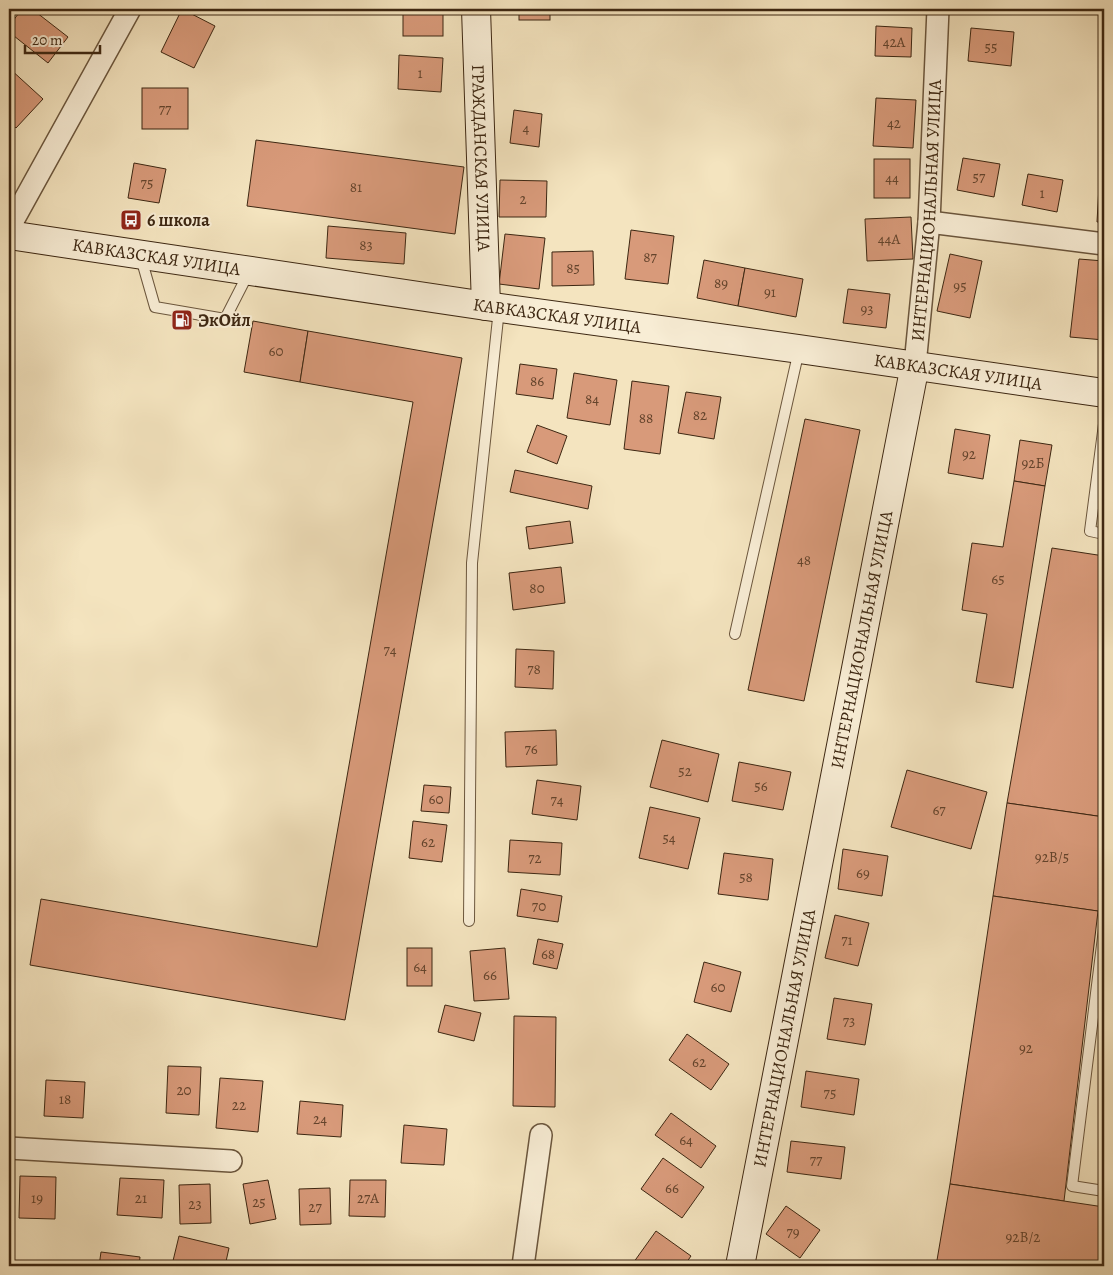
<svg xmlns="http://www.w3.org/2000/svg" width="1113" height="1275" font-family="Alegreya,serif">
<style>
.building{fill:#d89a7a;stroke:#3d2712}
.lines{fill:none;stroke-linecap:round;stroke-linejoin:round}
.lane-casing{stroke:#6b563d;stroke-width:12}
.street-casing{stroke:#6b563d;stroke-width:24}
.secondary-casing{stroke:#3d2712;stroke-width:30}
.lane{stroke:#f8edd5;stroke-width:10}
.street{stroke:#f8edd5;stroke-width:21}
.secondary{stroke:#f8edd5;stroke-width:28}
.labels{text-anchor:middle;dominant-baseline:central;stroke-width:4;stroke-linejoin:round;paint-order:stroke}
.number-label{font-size:15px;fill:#64442c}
.street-label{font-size:18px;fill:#3d2712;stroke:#f8edd5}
.poi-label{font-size:18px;font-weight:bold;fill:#3d2712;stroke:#f8edd5;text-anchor:start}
</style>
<rect width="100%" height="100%" fill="#f4e4bf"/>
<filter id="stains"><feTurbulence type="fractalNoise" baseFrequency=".004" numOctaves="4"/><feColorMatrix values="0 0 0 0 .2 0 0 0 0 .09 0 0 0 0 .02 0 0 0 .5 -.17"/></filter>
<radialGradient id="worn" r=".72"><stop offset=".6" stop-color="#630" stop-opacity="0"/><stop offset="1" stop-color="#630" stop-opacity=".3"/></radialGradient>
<g class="building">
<path d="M22 9H32L68 37 48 63 9 32V26Z"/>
<path d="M182 9 215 26 194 68 161 52Z"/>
<rect x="403" y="9" width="40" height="27"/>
<rect x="519" y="9" width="31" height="11"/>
<path d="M876 26 912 28 911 57 875 56Z"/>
<path d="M971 28 1014 32 1011 66 968 61Z"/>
<path d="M399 55 443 58 441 92 398 89Z"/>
<path d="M9 68 43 99 16 128 9 122Z"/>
<rect x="142" y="88" width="46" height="41"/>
<path d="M876 98 916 100 913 148 873 146Z"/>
<path d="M514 110 542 114 539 147 510 143Z"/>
<path d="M256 140 464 167 455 234 247 206Z"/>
<path d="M963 158 1000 164 994 197 957 190Z"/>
<rect x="874" y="159" width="36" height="39"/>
<path d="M134 163 166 169 159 203 128 198Z"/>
<path d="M1028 174 1063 180 1057 212 1022 205Z"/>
<path d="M500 180 547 181 546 217H499Z"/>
<path d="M1099 186H1104V222H1097Z"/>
<path d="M911 217 913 259 867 261 865 219Z"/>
<path d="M328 226 406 233 404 264 326 258Z"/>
<path d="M631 230 674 236 668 284 625 279Z"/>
<path d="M505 234 545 238 539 289 499 284Z"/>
<path d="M593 251 594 285 552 286V252Z"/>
<path d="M950 254 982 261 970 318 937 311Z"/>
<path d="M1079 259 1104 261V340L1070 337Z"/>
<path d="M704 260 745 268 738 306 697 298Z"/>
<path d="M745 268 803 279 796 317 738 306Z"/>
<path d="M848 289 890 294 886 328 843 323Z"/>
<path d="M253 321 308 331 300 382 244 372Z"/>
<path d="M308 331 462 358 345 1020 30 965 41 899 317 947 413 402 300 382Z"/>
<path d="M520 364 557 369 553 399 516 394Z"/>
<path d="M574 373 617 380 610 425 567 418Z"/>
<path d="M632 381 669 386 660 454 624 449Z"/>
<path d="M686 392 721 397 714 439 678 433Z"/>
<path d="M805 419 860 430 804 701 748 690Z"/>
<path d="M537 425 567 436 557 464 527 452Z"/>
<path d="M955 429 990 435 983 479 948 473Z"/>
<path d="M1020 440 1052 445 1045 486 1014 481Z"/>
<path d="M515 470 592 486 588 509 510 492Z"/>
<path d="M1014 481 1045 486 1013 688 976 682 987 614 962 610 972 543 1003 547Z"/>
<path d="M570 521 573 543 529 549 526 527Z"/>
<path d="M1052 548 1104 556V817L1007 803Z"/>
<path d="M561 567 565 603 513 610 509 573Z"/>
<path d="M516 649 554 651 553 689 515 687Z"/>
<path d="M556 730 557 765 506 767 505 732Z"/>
<path d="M662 740 719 754 708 802 650 787Z"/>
<path d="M739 762 791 772 783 810 732 801Z"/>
<path d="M907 770 987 792 971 849 891 827Z"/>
<path d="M537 780 581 786 577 820 532 814Z"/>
<path d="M424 785 451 787 449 813 421 811Z"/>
<path d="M1007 803 1104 817V912L993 896Z"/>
<path d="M650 807 700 818 688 869 639 858Z"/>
<path d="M413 821 447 825 442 862 409 858Z"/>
<path d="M510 840 562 843 560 875 508 872Z"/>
<path d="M843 849 888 856 882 896 838 889Z"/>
<path d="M724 853 773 859 768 900 718 894Z"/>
<path d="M521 889 562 896 558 922 517 916Z"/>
<path d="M993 896 1098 911 1064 1201 950 1184Z"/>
<path d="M835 915 869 923 858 966 825 958Z"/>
<path d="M538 939 563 944 557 969 533 964Z"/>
<rect x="407" y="948" width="25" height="38"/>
<path d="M505 948 509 999 474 1001 470 951Z"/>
<path d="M704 962 741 972 731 1012 694 1002Z"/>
<path d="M834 998 872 1004 865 1045 827 1039Z"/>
<path d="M445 1005 481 1013 474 1041 438 1032Z"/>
<path d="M514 1016 556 1017 555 1107 513 1106Z"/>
<path d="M687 1034 729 1064 711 1090 669 1060Z"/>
<path d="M168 1066 201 1067 199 1115 166 1113Z"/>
<path d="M806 1071 859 1079 854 1115 801 1107Z"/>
<path d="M220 1078 263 1081 258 1132 216 1128Z"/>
<path d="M46 1080 85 1082 83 1118 44 1116Z"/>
<path d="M300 1101 343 1105 341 1137 297 1134Z"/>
<path d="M671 1113 716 1146 701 1168 655 1135Z"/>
<path d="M404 1125 447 1129 444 1165 401 1163Z"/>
<path d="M791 1141 845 1147 841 1179 787 1172Z"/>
<path d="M663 1158 704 1187 682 1218 641 1189Z"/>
<path d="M20 1176 56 1177 55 1219 19 1218Z"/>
<path d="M120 1178 164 1180 162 1218 117 1215Z"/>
<path d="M268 1180 276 1219 250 1224 243 1184Z"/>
<path d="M350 1180H386L385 1217 349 1216Z"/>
<path d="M210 1184 211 1223 180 1224 179 1185Z"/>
<path d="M950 1184 1104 1207V1266H936Z"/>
<path d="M330 1188 331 1224 300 1225 299 1189Z"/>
<path d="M786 1206 820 1230 800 1258 766 1234Z"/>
<path d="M656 1231 691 1256 684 1266H631Z"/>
<path d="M179 1236 229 1248 225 1266H179L172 1265Z"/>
<path d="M101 1252 140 1257 139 1266H99Z"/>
</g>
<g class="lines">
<g class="lane-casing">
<g id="lane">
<path d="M141 258 155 307 225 319 249 272"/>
<path d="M1104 424 1090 531 1104 534"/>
<path d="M735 634 799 350"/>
<path d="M469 921 472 563 499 309"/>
<path d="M1104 929 1072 1186 1104 1191"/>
</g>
</g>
<g class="street-casing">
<g id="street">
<path d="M929 222 1104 244"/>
<path d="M9 228 130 9"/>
<path id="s1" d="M915 365 929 222 938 9"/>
<path d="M9 1148 231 1161"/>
<path d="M523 1266 541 1135"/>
</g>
</g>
<g class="secondary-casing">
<g id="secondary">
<path id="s2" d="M476 9 486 306"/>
<path id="s3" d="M9 235 486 306 799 349 1104 393"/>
<path id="s4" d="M740 1266 915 365"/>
</g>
</g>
<use href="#lane" class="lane"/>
<use href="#street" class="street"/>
<use href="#secondary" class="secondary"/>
</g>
<defs>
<g id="bus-square" transform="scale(1.125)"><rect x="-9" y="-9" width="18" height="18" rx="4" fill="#8f2418" stroke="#f8edd5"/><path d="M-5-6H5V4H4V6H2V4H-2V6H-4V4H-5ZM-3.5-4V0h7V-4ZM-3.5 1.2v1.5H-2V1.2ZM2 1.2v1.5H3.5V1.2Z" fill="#fff"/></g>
<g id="fuel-square" transform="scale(1.125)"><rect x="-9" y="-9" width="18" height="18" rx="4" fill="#8f2418" stroke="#f8edd5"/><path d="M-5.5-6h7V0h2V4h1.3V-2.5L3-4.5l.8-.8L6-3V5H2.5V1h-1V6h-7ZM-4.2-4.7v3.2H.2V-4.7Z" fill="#fff"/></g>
</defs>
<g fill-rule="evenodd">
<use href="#bus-square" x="131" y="220"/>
<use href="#fuel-square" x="182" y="320"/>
</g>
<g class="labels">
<g class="number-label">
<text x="894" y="42">42А</text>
<text x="991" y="47">55</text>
<text x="420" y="73">1</text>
<text x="165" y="109">77</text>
<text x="894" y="123">42</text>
<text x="526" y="128">4</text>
<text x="979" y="177">57</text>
<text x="892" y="178">44</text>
<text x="147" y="183">75</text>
<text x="356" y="187">81</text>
<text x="1042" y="193">1</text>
<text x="523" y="199">2</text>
<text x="889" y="239">44А</text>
<text x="366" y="245">83</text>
<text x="650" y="257">87</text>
<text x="573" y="268">85</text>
<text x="721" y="283">89</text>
<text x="960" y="286">95</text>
<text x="770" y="292">91</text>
<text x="867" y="309">93</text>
<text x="276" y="351">60</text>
<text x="537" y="381">86</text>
<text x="592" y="399">84</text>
<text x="700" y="415">82</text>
<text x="646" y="418">88</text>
<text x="969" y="454">92</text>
<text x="1033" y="463">92Б</text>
<text x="804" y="560">48</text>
<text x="998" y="579">65</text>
<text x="537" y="588">80</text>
<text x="390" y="650">74</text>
<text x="534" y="669">78</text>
<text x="531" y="749">76</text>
<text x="685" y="771">52</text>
<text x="761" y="786">56</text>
<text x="436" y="799">60</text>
<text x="557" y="800">74</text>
<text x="939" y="810">67</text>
<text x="669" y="838">54</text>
<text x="428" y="842">62</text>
<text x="1052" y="857">92В/5</text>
<text x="535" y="858">72</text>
<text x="863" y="873">69</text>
<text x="746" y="877">58</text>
<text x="539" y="906">70</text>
<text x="847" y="940">71</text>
<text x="548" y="954">68</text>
<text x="420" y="967">64</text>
<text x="490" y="975">66</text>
<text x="718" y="987">60</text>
<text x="849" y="1021">73</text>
<text x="1026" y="1048">92</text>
<text x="699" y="1062">62</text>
<text x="184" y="1090">20</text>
<text x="830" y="1093">75</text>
<text x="65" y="1099">18</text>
<text x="239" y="1105">22</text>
<text x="320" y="1119">24</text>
<text x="686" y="1140">64</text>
<text x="816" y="1160">77</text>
<text x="672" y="1188">66</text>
<text x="37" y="1198">19</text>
<text x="141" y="1198">21</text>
<text x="368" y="1198">27А</text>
<text x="259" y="1202">25</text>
<text x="195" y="1204">23</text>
<text x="315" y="1207">27</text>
<text x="793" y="1232">79</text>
<text x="1023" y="1237">92В/2</text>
</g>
<g class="street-label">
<text stroke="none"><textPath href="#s2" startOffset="149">ГРАЖДАНСКАЯ УЛИЦА</textPath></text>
<text stroke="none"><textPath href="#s1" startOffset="155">ИНТЕРНАЦИОНАЛЬНАЯ УЛИЦА</textPath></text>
<text stroke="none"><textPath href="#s3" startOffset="149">КАВКАЗСКАЯ УЛИЦА</textPath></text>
<text stroke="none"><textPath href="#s3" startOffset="554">КАВКАЗСКАЯ УЛИЦА</textPath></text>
<text stroke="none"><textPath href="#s3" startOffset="959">КАВКАЗСКАЯ УЛИЦА</textPath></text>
<text stroke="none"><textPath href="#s4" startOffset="638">ИНТЕРНАЦИОНАЛЬНАЯ УЛИЦА</textPath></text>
<text stroke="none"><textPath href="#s4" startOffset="232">ИНТЕРНАЦИОНАЛЬНАЯ УЛИЦА</textPath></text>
</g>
<g class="poi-label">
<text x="147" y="220">6 школа</text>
<text x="198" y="320">ЭкОйл</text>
</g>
</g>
<rect width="1113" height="1275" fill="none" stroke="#f4e4bf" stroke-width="30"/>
<rect x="10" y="10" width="1093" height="1255" fill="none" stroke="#3d2712" stroke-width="2.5"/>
<rect x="15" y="15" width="1083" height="1245" fill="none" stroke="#3d2712"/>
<path d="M25 45v8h75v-8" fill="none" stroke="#3d2712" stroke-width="2.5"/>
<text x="32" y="45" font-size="15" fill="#3d2712" stroke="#f8edd5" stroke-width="4" paint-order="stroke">20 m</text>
<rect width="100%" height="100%" filter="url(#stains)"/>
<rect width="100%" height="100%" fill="url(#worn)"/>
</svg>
